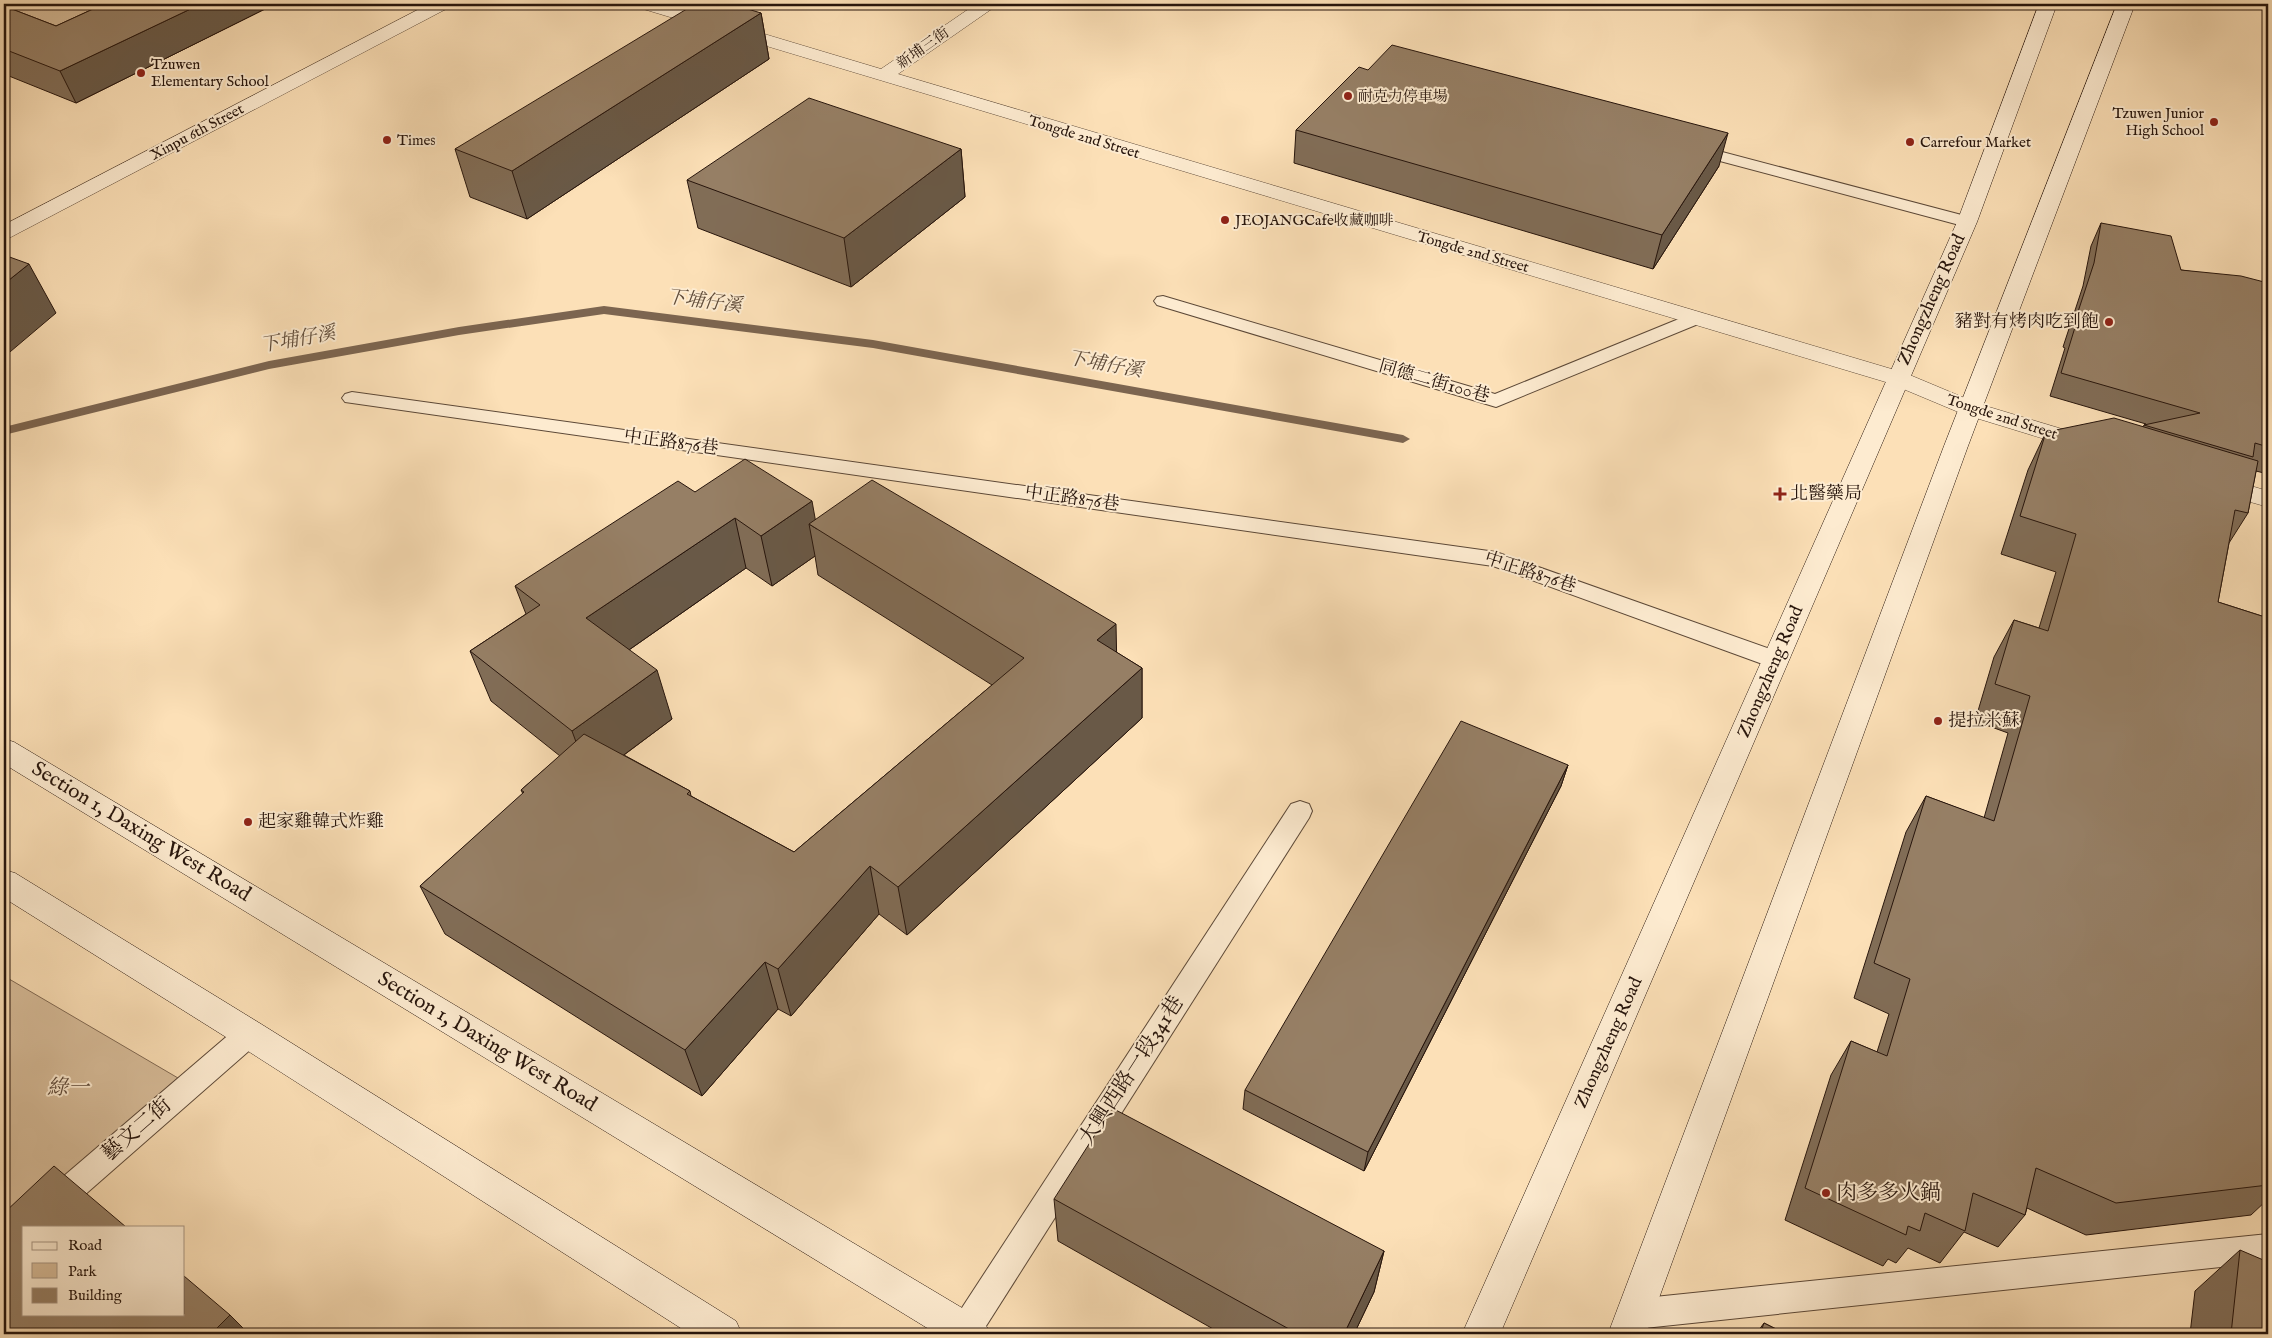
<svg xmlns="http://www.w3.org/2000/svg" width="2272" height="1338" font-family="'IM FELL English','Noto Serif TC',serif">
<style>
.green{fill:#d8bd9a;stroke:#806953}
.lines{fill:none;stroke-linecap:round;stroke-linejoin:round}
.stream{fill:#7c6550;fill-rule:evenodd}
.lane-casing{stroke:#5c4837;stroke-width:2}
.street-casing{stroke:#5c4837;stroke-width:1}
.secondary-casing{stroke:#27150c;stroke-width:1}
.lane{fill:#fdebd0;fill-rule:evenodd}
.street{fill:#fdebd0;fill-rule:evenodd}
.secondary{fill:#fdebd0;fill-rule:evenodd}
.wall{fill:#816d57;stroke:#27150c;fill-rule:evenodd}
.shaded-wall{fill:#695947;stroke:#27150c}
.building{fill:#967f65;stroke:#27150c}
.poi-dot{fill:#8f2418;stroke:#fdebd0;stroke-width:2}
.labels{text-anchor:middle;dominant-baseline:central;stroke-width:4;stroke-linejoin:round;paint-order:stroke}
.far-street-label{font-size:15px;fill:#27150c;stroke:#fdebd0}
.far-poi-label{font-size:15px;fill:#27150c;stroke:#fdebd0;text-anchor:start}
.street-label{font-size:18px;fill:#27150c;stroke:#fdebd0}
.poi-label{font-size:18px;fill:#27150c;stroke:#fdebd0;text-anchor:start}
.water-label{font-size:19px;font-style:italic;fill:#5f4b39;stroke:#fdebd0}
.near-street-label{font-size:21px;fill:#27150c;stroke:#fdebd0}
.near-park-label{font-size:21px;font-style:italic;fill:#5c4737;stroke:#fdebd0}
.near-poi-label{font-size:21px;fill:#27150c;stroke:#fdebd0;text-anchor:start}
</style>
<rect width="100%" height="100%" fill="#fce0b7"/>
<filter id="stains"><feTurbulence type="fractalNoise" baseFrequency=".004" numOctaves="4"/><feColorMatrix values="0 0 0 0 .2 0 0 0 0 .09 0 0 0 0 .02 0 0 0 .5 -.17"/></filter>
<radialGradient id="worn" r=".72"><stop offset=".6" stop-color="#630" stop-opacity="0"/><stop offset="1" stop-color="#630" stop-opacity=".3"/></radialGradient>
<g class="green">
<path d="M4 4H135L58 40 4 20Z"/>
<path d="M4 976 178 1078 4 1227Z"/>
</g>
<g class="lines">
<path class="stream" d="M604 306 873 340 1403 435 1410 439 1403 443 873 348 604 314 459 335 269 369 4 435V427L269 361 459 327Z"/>
<g class="lane-casing">
<g id="lane">
<path d="M1692 144 1973 218 1976 222 1973 226 1967 227 1686 152 1684 149 1686 146Z"/>
<path d="M1163 296 1495 394 1691 314 1697 313 1703 314 1706 318 1703 322 1496 407 1157 305 1154 301 1157 297Z"/>
<path d="M352 392 1496 552 1784 654 1787 660 1784 666 1776 668 1768 666 1493 566 345 402 342 398 345 394Z"/>
<path d="M1300 801 1309 804 1312 811 1309 818 981 1334H951L950 1331 954 1320 1291 804Z"/>
<path d="M249 1022 259 1026 262 1034 259 1042 48 1227H24V1240L16 1237 11 1227 16 1217 239 1026Z"/>
<path d="M2268 1234V1262L1635 1329 1624 1325 1620 1314 1624 1303 1635 1299Z"/>
</g>
</g>
<g class="street-casing">
<g id="street">
<path d="M429 4H451L448 8 11 237 4 239V225Z"/>
<path d="M637 4H664L881 69 976 4H996L993 8 898 74 1905 373 1979 404 2092 438 2095 443 2092 448 2083 451 2074 448 1963 414 1889 383 640 8Z"/>
<path d="M2217 476 2268 491V507L2208 490 2205 484 2208 478Z"/>
</g>
</g>
<g class="secondary-casing">
<g id="secondary">
<path d="M2039 4H2057L1977 222 1500 1334H1462L1957 222Z"/>
<path d="M2117 4H2135L1968 446 1646 1334H1608L1944 446Z"/>
<path d="M4 739 14 742 984 1321 990 1334H937L4 764Z"/>
<path d="M4 870 15 873 261 1024 736 1321 742 1334H690L237 1044 4 898Z"/>
</g>
</g>
<use href="#lane" class="lane"/>
<use href="#street" class="street"/>
<use href="#secondary" class="secondary"/>
</g>
<g class="wall">
<path d="M104 4H274L273 5 76 103 4 74V6L56 26Z"/>
<path d="M761 13 769 59 527 219 470 197 455 149Z"/>
<path d="M1296 130 1719 166 1653 269 1294 163Z"/>
<path d="M961 149 965 197 851 287 698 228 687 180Z"/>
<path d="M2101 223 2181 270 2268 283V474L2256 471 2248 513 2229 543 2218 602 2268 618V1199L2251 1215 2086 1235 2027 1208 2025 1215 1998 1247 1964 1232 1940 1263 1908 1248 1896 1263 1888 1259 1883 1266 1785 1220 1831 1075 1851 1041 1877 1052 1889 1014 1854 998 1906 832 1926 796 1984 818 2008 733 1975 721 1994 657 2014 620 2039 628 2056 572 2001 554 2028 470 2046 432 2143 427 2144 425 2146 424 2050 396 2065 348 2063 347 2083 286 2091 246Z"/>
<path d="M695 492 815 520 1116 652 1142 668V718L907 935 879 914 791 1016 778 1009 702 1096 445 934 420 886 523 794 521 790 560 756 491 701 470 651 526 614 515 586ZM815 556 818 575 992 685 794 852 691 796 690 791 624 755 672 719 629 650 746 568 772 586Z"/>
<path d="M1568 765 1561 786 1364 1171 1243 1109 1245 1090Z"/>
<path d="M1054 1199 1384 1251 1374 1292 1354 1334H1222L1058 1241Z"/>
<path d="M2240 1250 2268 1334H2190L2195 1291Z"/>
<path d="M1764 1323 1786 1334H1756Z"/>
</g>
<g class="shaded-wall">
<path d="M201 4H274L273 5 76 103 60 71Z"/>
<path d="M761 13 769 59 527 219 512 171Z"/>
<path d="M1728 133 1719 166 1653 269 1662 235Z"/>
<path d="M961 149 965 197 851 287 844 238Z"/>
<path d="M29 264 56 313 4 357V284Z"/>
<path d="M812 501 817 529 809 524 815 556 772 586 761 536Z"/>
<path d="M735 518 746 568 603 668 586 618Z"/>
<path d="M1116 624 1117 673 1097 640Z"/>
<path d="M1142 668V718L907 935 898 887Z"/>
<path d="M657 670 672 719 590 780 572 731Z"/>
<path d="M1568 765 1561 786 1364 1171 1368 1152Z"/>
<path d="M870 866 879 914 791 1016 778 969Z"/>
<path d="M765 962 778 1009 702 1096 685 1050Z"/>
<path d="M1384 1251 1374 1292 1354 1334H1344Z"/>
<path d="M230 1315 249 1334H211Z"/>
</g>
<g class="building">
<path d="M104 4H201L60 71 4 49V6L56 26Z"/>
<path d="M695 4H731L761 13 512 171 455 149Z"/>
<path d="M1392 45 1728 133 1662 235 1296 130 1359 67 1368 70Z"/>
<path d="M809 98 961 149 844 238 687 180Z"/>
<path d="M2101 223 2171 236 2181 270 2241 276 2268 283V447L2255 443 2253 457 2144 425 2200 413 2061 373 2076 324H2074L2094 263Z"/>
<path d="M4 255 29 264 4 284Z"/>
<path d="M2114 418 2258 461 2248 513 2235 510 2218 602 2268 618V1185L2116 1203 2036 1168 2025 1215 1973 1193 1965 1231 1925 1213 1920 1231 1908 1226 1906 1235 1805 1188 1851 1041 1887 1056 1910 979 1874 963 1926 796 1994 821 2030 696 1995 684 2014 620 2048 631 2076 534 2020 516 2046 432Z"/>
<path d="M745 459 812 501 761 536 735 518 586 618 657 670 572 731 470 651 540 605 515 586 678 481 695 492Z"/>
<path d="M872 480 1116 624 1097 640 1142 668 898 887 870 866 778 969 765 962 685 1050 420 886 524 792 521 790 584 734 690 791 687 794 794 852 1024 658 809 524Z"/>
<path d="M1461 721 1568 765 1368 1152 1245 1090Z"/>
<path d="M1112 1108 1384 1251 1344 1334H1298L1054 1199Z"/>
<path d="M54 1166 126 1227H24V1314H184V1276L230 1315 211 1334H4V1213Z"/>
<path d="M2240 1250 2268 1262V1334H2231Z"/>
<path d="M1764 1323 1786 1334H1760Z"/>
</g>
<g class="poi-dot">
<circle cx="141" cy="73" r="5"/>
<circle cx="1348" cy="96" r="5"/>
<circle cx="2214" cy="122" r="5"/>
<circle cx="387" cy="140" r="5"/>
<circle cx="1910" cy="142" r="5"/>
<circle cx="1225" cy="220" r="5"/>
<circle cx="2109" cy="322" r="5"/>
<path d="M1777.5 486.5h5v5h5v5h-5v5h-5v-5h-5v-5h5z"/>
<circle cx="1938" cy="721" r="5"/>
<circle cx="248" cy="822" r="5"/>
<circle cx="1826" cy="1193" r="5"/>
</g>
<g class="labels">
<g class="far-street-label">
<text transform="translate(923 48) rotate(-35)">新埔三街</text>
<text transform="translate(197 132) rotate(-28)">Xinpu 6th Street</text>
<text transform="translate(1084 137) rotate(17)">Tongde 2nd Street</text>
<text transform="translate(1473 252) rotate(16)">Tongde 2nd Street</text>
<text transform="translate(2002 417) rotate(18)">Tongde 2nd Street</text>
</g>
<g class="far-poi-label">
<text x="151" y="64">Tzuwen<tspan x="151" dy="17">Elementary School</tspan></text>
<text x="1358" y="96">耐克力停車場</text>
<text x="2204" y="113" text-anchor="end">Tzuwen Junior<tspan x="2204" dy="17">High School</tspan></text>
<text x="397" y="140">Times</text>
<text x="1920" y="142">Carrefour Market</text>
<text x="1235" y="220">JEOJANGCafe收藏咖啡</text>
</g>
<g class="street-label">
<text transform="translate(1932 300) rotate(-66)">Zhongzheng Road</text>
<text transform="translate(1434 382) rotate(16)">同德二街100巷</text>
<text transform="translate(671 443) rotate(8)">中正路876巷</text>
<text transform="translate(1072 499) rotate(8)">中正路876巷</text>
<text transform="translate(1530 573) rotate(18)">中正路876巷</text>
<text transform="translate(1771 672) rotate(-67)">Zhongzheng Road</text>
<text transform="translate(1609 1043) rotate(-66)">Zhongzheng Road</text>
</g>
<g class="poi-label">
<text x="2099" y="322" text-anchor="end">豬對有烤肉吃到飽</text>
<text x="1790" y="494">北醫藥局</text>
<text x="1948" y="721">提拉米蘇</text>
<text x="258" y="822">起家雞韓式炸雞</text>
</g>
<g class="water-label">
<text transform="translate(704 302) rotate(7)">下埔仔溪</text>
<text transform="translate(298 340) rotate(-10)">下埔仔溪</text>
<text transform="translate(1105 365) rotate(10)">下埔仔溪</text>
</g>
<g class="near-street-label">
<text transform="translate(141 832) rotate(31)">Section 1, Daxing West Road</text>
<text transform="translate(487 1042) rotate(31)">Section 1, Daxing West Road</text>
<text transform="translate(1132 1071) rotate(-57)">大興西路一段341巷</text>
<text transform="translate(137 1130) rotate(-41)">藝文二街</text>
</g>
<g class="near-park-label">
<text x="68" y="1088">綠一</text>
</g>
<g class="near-poi-label">
<text x="1836" y="1193">肉多多火鍋</text>
</g>
</g>
<rect width="2272" height="1338" fill="none" stroke="#fce0b7" stroke-width="20"/>
<rect x="5" y="5" width="2262" height="1328" fill="none" stroke="#27150c" stroke-width="2.5"/>
<rect x="10" y="10" width="2252" height="1318" fill="none" stroke="#27150c"/>
<rect x="22" y="1226" width="162" height="90" fill="#fdebd0" stroke="#a79582"/>
<rect x="32" y="1242" width="25" height="8" fill="#fdebd0" stroke="#a79582"/>
<text x="68" y="1250" font-size="15" fill="#27150c">Road</text>
<rect x="32" y="1263" width="25" height="15" fill="#d8bd9a" stroke="#a79582"/>
<text x="68" y="1276" font-size="15" fill="#27150c">Park</text>
<rect x="32" y="1288" width="25" height="15" fill="#967f65" stroke="#a79582"/>
<text x="68" y="1300" font-size="15" fill="#27150c">Building</text>
<rect width="100%" height="100%" filter="url(#stains)"/>
<rect width="100%" height="100%" fill="url(#worn)"/>
</svg>
